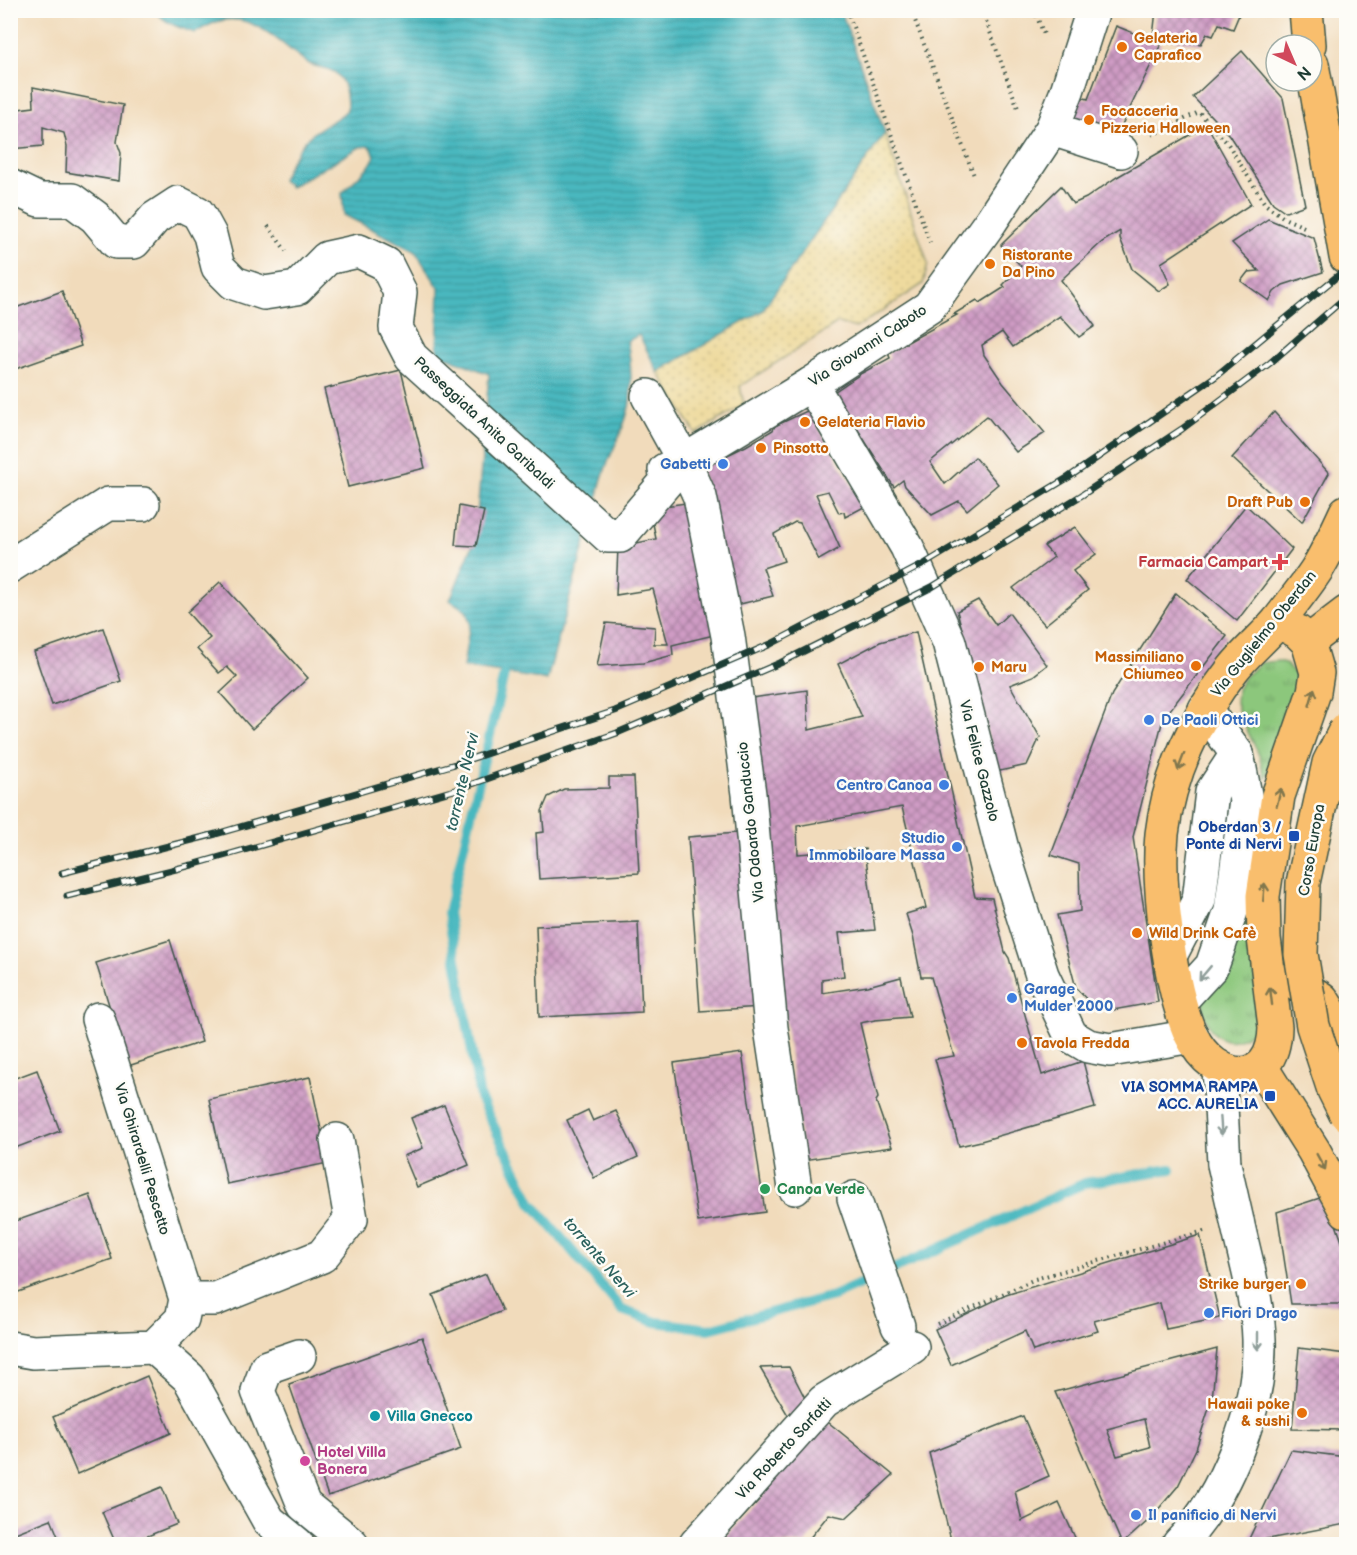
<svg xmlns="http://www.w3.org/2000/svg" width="1357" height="1555" font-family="'Balsamiq Sans',sans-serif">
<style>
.grass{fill:url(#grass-tufts);stroke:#568258;stroke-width:1.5}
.sand{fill:url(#sand-dots);stroke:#868c69;stroke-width:1.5}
.water{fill:url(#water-rules);stroke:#347a7a;stroke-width:1.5}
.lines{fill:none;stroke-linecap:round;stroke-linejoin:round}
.stream{stroke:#49b8bf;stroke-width:10}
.building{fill:url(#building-cross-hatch);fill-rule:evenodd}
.minor-casing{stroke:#3e5548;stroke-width:36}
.major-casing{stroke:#3e5548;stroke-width:36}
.path{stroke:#3e5548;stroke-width:4;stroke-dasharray:1.5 4.5;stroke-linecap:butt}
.minor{stroke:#fff;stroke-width:33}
.major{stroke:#f9be6d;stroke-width:33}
.rail-casing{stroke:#1f3d34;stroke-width:7}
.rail{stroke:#fdfcf7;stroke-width:4.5;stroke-dasharray:14;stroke-linecap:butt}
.minor-bridge-casing{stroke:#3e5548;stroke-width:36;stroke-linecap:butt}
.major-bridge-casing{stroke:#3e5548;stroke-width:36;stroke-linecap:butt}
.minor-bridge{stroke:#fff;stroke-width:33}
.major-bridge{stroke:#f9be6d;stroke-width:33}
.oneway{stroke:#81774e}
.oneway2{stroke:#8f9e9a}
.food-dot{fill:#e8710a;stroke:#fdfcf7;stroke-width:2}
.shop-dot{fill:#3f7fe0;stroke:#fdfcf7;stroke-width:2}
.health-dot{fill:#e0444e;stroke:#fdfcf7;stroke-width:2}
.transit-dot{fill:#1a4fb4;stroke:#fdfcf7;stroke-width:2}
.leisure-dot{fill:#2e9e5b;stroke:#fdfcf7;stroke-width:2}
.culture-dot{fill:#0f9aa8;stroke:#fdfcf7;stroke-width:2}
.hotel-dot{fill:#d1479c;stroke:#fdfcf7;stroke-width:2}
.labels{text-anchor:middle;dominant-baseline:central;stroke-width:5;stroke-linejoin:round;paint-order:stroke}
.food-label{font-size:15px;font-weight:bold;fill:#c56008;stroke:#fdfcf7;text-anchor:start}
.street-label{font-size:15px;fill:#1f3d34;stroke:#fdfcf7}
.shop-label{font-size:15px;font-weight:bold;fill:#366cbe;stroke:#fdfcf7;text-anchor:start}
.health-label{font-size:15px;font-weight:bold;fill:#be3a42;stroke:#fdfcf7;text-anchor:end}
.transit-label{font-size:15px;font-weight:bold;fill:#164399;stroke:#fdfcf7;text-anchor:end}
.leisure-label{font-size:15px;font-weight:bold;fill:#27864d;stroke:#fdfcf7;text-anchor:start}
.culture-label{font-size:15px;font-weight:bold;fill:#0d838f;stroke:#fdfcf7;text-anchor:start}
.hotel-label{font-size:15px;font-weight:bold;fill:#b23c85;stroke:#fdfcf7;text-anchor:start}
.water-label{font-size:16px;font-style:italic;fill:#2c625e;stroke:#fdfcf7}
</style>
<defs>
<pattern id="grass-tufts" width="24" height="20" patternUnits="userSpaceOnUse" patternTransform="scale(1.5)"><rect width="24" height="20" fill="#8cc77c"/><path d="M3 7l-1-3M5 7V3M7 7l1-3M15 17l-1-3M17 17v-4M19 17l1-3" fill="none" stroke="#72a366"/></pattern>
<pattern id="sand-dots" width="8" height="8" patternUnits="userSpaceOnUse" patternTransform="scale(1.5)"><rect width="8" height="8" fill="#eeda9e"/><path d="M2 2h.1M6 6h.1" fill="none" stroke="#ccbc89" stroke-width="1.8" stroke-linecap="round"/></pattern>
<pattern id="water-rules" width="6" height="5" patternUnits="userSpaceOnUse" patternTransform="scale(1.5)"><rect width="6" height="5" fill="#49b8bf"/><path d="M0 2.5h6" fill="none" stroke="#3c979c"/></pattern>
<pattern id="building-cross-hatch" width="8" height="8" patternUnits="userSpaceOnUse" patternTransform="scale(1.5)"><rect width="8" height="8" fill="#cf9bc4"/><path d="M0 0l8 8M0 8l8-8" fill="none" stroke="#a780a0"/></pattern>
</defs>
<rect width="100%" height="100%" fill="#fdfcf7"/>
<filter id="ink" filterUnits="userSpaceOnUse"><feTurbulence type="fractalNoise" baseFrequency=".0167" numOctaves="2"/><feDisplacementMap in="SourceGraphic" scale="12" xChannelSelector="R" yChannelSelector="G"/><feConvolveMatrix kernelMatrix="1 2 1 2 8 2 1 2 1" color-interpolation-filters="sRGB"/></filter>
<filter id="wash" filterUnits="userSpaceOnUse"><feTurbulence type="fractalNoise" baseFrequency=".008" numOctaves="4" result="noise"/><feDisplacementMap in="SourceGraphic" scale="24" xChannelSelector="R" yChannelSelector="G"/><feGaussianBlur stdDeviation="1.35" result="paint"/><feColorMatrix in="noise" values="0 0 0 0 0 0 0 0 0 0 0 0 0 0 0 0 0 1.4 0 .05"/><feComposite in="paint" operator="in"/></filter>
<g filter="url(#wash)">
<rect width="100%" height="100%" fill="#f1dbbb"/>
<g class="grass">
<path d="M1277 661 1285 663 1303 682 1301 705 1265 778 1259 755 1240 716 1236 703 1237 689 1245 676 1261 663Z"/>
<path d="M1246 913 1261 1020C1237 1057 1203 1040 1203 1001Z"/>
</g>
<path class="sand" d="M885 133 928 264 923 284 856 328 838 323 740 386 744 405 696 434 658 372 762 311Z"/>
<path class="water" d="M156 11H841L885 133 762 311 658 372 639 335 627 341C631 359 633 394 628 411 621 439 604 462 599 491L547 680 463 667 470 623 466 611 450 600 475 539 489 374 437 353 439 288 415 251 344 215 342 193 370 165 375 156 370 146 360 147 290 187 282 180C288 165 299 146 311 135 322 125 337 121 347 110 347 97 346 81 334 72 327 67 316 68 308 63 287 49 265 24 238 20 221 17 209 25 195 33 181 28 165 24 156 11Z"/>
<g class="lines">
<path class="stream" d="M504 675 448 913 480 1098 531 1202 622 1310 656 1322 709 1329 833 1296 1085 1183 1171 1169"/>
</g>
<g id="blocks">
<g class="building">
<path d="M1156 10H1241L1233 29 1219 24 1213 36 1207 34 1201 44 1153 37Z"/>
<path d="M1116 26 1161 44 1114 141 1061 123 1070 94 1088 99Z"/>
<path d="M1242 51 1283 98 1305 205 1286 212 1273 203 1229 135 1193 97Z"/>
<path d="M33 87 123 105 117 142 121 153 119 181 66 172 67 146 64 133 43 127V146L10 149V110L34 107Z"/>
<path d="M1207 125 1251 204 1161 263 1170 284 1159 291 1132 269 1120 238V231L1102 242 1061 280 1095 326 1079 337 1060 316 1013 347 1002 332 982 345 984 355 1003 383 1045 433 1016 452 987 416 930 462 945 484 975 457 998 484 967 510 959 501 932 515 905 486 903 480 894 487 834 392 862 373 890 358 888 353 957 315 954 314 977 300 980 303 1005 287 1003 285 1021 266 1001 245 1061 186 1073 204 1086 198 1117 177Z"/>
<path d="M1268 219 1314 238 1323 272 1283 285 1274 292 1269 301 1241 281 1248 272 1259 271 1232 243Z"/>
<path d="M62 291 81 346 10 371V310Z"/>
<path d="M401 370 425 468 348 487 324 389Z"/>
<path d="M809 410 864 507 845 517 844 512 839 513 828 491 816 494 840 548 819 560 800 523 795 522 774 534 784 561 763 568 773 596 732 606 701 468 746 446 773 430 775 426Z"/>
<path d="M1274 412 1329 473 1302 522 1232 458Z"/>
<path d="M693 502 714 635 672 645 673 655 643 663 597 666 606 623 655 627 654 644H668L653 589 616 595 618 547 656 539 650 508Z"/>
<path d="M1246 505 1292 549 1237 621 1187 579Z"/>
<path d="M459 506 484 511 476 546 455 545Z"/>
<path d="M1075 527 1096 554 1073 571 1088 590 1045 625 1013 588 1054 557 1044 546Z"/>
<path d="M220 582 308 678 252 729 220 693 237 677 227 667 219 673 197 649 210 638 187 612Z"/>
<path d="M1176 593 1227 636 1163 719 1133 837 1158 1002 1113 1010 1090 1003 1076 988 1057 915 1080 911 1079 864 1051 855 1112 694Z"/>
<path d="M978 600 996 625 1009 613 1047 665 1033 676 1010 685 1040 737 1027 765 995 772 979 691 957 611Z"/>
<path d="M103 628 121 681 52 705 34 652Z"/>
<path d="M916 632 975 897 992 898 1005 952 1009 958 1042 1075 1083 1061 1095 1108 981 1141 959 1146 935 1059 954 1056 931 977H921L913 936 906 914 926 908 902 807 797 826 798 854 865 849 875 930 839 933 844 976 822 979V993L868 986 901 977 910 1017 875 1020 860 1023 878 1098 876 1101 892 1147 803 1160 745 699 807 690 809 730 862 717 838 664 880 642Z"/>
<path d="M609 777H634L639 873 539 879 536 833 544 832 542 811 548 797 564 789 609 788Z"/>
<path d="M748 832 761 1007 700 1011 688 837Z"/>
<path d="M638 922 642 1012 539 1017 536 926Z"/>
<path d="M170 940 202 1042 128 1066 96 963Z"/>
<path d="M742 1053 765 1212 698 1222 674 1063Z"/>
<path d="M37 1070 60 1131 10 1150V1080Z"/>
<path d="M310 1077 328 1163 227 1184 209 1099Z"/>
<path d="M444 1105 469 1165 417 1187 404 1156 423 1148 411 1118Z"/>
<path d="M588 1110 593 1121 616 1111 638 1157 594 1178 567 1120Z"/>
<path d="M90 1195 112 1259 10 1295V1223Z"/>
<path d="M1326 1196 1346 1253V1304H1291L1277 1212Z"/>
<path d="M1200 1235 1220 1318 1166 1329 1160 1303 1094 1321 1098 1331 1033 1351 1025 1331 951 1365 935 1329 1006 1295Z"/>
<path d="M486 1274 502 1311 448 1333 433 1295Z"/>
<path d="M422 1337 461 1449 328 1496 289 1384Z"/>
<path d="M1299 1348 1346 1354V1430L1292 1429Z"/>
<path d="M1217 1349 1212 1399 1196 1449 1178 1486 1150 1519 1122 1544 1055 1392ZM1144 1419 1150 1447 1117 1456 1107 1429Z"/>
<path d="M789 1367 808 1404 789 1417 760 1368Z"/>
<path d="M147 1376 171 1433 77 1474 53 1417Z"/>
<path d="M1023 1416 1049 1476 1015 1491 1022 1521 1059 1503 1078 1544H952L929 1453Z"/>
<path d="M823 1418 893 1475 846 1518 829 1514 805 1544H718L759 1500Z"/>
<path d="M1291 1450 1346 1457V1524L1247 1543Z"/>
<path d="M162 1487 177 1524 128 1544H116L102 1512Z"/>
<path d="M51 1519 61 1544H10V1535Z"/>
</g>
</g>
</g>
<g filter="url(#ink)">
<use href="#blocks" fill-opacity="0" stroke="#3e5548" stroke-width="1.5"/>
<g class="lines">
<g class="minor-casing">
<g id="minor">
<path d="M1052 129 1121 151"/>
<path d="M10 186 39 200H72L95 217 116 242H134L155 218 178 203 198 213 210 235 218 267 234 283 264 293 297 288 327 258 359 251 386 264 400 292 396 328 411 357 608 536H620L684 461"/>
<path d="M811 384 907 547 949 642 1002 849 1042 975 1071 1036 1088 1046 1110 1050 1192 1036"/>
<path d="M648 396 684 461 700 497 728 636 749 794 771 1028 795 1188"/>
<path d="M665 470 684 461 811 384 929 307 991 221 1052 129 1067 91 1093 10"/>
<path d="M10 566 108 504H143"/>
<path d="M1171 954 1199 900 1212 792 1237 754"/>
<path d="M1180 1001 1212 966 1231 911 1246 800 1237 754 1205 709"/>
<path d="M1219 1067 1224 1164"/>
<path d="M854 1198 898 1326"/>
<path d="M186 1299H215L322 1256 351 1219 337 1140"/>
<path d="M154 1347 189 1378 269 1521 297 1544"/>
<path d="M10 1348 33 1352 154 1347 182 1319 186 1299 98 1019"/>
<path d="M299 1356 267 1367 258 1391 304 1505 352 1544"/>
<path d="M696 1544 824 1401 912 1347"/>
<path d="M1179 1544C1226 1496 1261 1406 1259 1339 1258 1300 1245 1259 1237 1221"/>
</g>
</g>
<g class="major-casing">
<g id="major">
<path d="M1306 10 1309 45"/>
<path d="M1312 64 1346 257"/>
<path d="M1278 621 1298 632 1308 642 1317 673 1314 692 1278 796 1263 896 1264 938 1275 1027C1274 1092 1214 1084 1191 1035 1170 990 1157 885 1162 834 1169 775 1196 716 1233 669 1246 652 1265 637 1279 620 1292 603 1306 586 1317 569 1328 551 1337 531 1346 512"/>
<path d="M1308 642 1346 613"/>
<path d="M1293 978 1299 985 1322 999 1346 1038"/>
<path d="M1261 1067 1314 1151 1346 1211"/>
</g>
</g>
<g class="path">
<path d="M847 10 930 243"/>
<path d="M911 10 975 178"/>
<path d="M982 10 1019 111"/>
<path d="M1034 10 1045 37"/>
<path d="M1152 135 1199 112 1228 144 1265 204 1284 218 1304 227"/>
<path d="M268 226 286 251"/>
<path d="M937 1324 1035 1279 1204 1231"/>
</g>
<use href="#minor" class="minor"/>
<use href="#major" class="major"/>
<g class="rail-casing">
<g id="rail">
<path d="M62 873 216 834 455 764 615 711 771 644 926 563 1069 477 1216 376 1346 269"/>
<path d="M67 896 192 865 458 789 617 733 780 663 932 587 1082 495 1182 429 1270 363 1346 297"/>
</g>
</g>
<use href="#rail" class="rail"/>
<g class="minor-bridge-casing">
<path id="minor-bridge" d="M1224 1164 1237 1221"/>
</g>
<g class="major-bridge-casing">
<path id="major-bridge" d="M1346 729 1329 763 1303 883 1301 954 1313 1026 1334 1090 1346 1114"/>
</g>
<use href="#minor-bridge" class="minor-bridge"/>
<use href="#major-bridge" class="major-bridge"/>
</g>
<defs><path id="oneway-shaft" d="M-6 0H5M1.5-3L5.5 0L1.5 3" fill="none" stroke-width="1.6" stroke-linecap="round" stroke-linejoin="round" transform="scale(1.5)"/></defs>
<g class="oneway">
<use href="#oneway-shaft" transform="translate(1312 697) rotate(-74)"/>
<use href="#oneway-shaft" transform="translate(1181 762) rotate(111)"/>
<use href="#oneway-shaft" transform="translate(1279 797) rotate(-76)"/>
<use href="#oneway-shaft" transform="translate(1264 892) rotate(-85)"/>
<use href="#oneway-shaft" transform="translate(1271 996) rotate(-97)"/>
<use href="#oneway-shaft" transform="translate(1321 1162) rotate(61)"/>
</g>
<g class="oneway2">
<use href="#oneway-shaft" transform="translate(1205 973) rotate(130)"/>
<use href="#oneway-shaft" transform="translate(1221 1126) rotate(86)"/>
<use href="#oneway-shaft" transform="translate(1258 1341) rotate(90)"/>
</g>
</g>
<g class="food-dot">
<circle cx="1122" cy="47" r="6"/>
<circle cx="1089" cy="120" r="6"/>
<circle cx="990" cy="264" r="6"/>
<circle cx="805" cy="422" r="6"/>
<circle cx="761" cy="448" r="6"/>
<circle cx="1305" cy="502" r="6"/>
<circle cx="1196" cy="666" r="6"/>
<circle cx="979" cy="667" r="6"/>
<circle cx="1137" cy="933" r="6"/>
<circle cx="1022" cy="1043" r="6"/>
<circle cx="1301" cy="1284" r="6"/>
<circle cx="1302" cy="1413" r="6"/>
</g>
<g class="shop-dot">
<circle cx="723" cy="464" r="6"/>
<circle cx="1149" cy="720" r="6"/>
<circle cx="944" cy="785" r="6"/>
<circle cx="957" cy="847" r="6"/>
<circle cx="1012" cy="998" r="6"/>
<circle cx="1209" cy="1313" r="6"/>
<circle cx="1136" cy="1515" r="6"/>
</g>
<path class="health-dot" d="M1277 553h6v6h6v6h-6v6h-6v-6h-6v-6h6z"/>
<g class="transit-dot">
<rect x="1288" y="830" width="12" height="12" rx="3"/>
<rect x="1264" y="1090" width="12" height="12" rx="3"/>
</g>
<circle class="leisure-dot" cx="765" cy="1189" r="6"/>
<circle class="culture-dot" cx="375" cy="1416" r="6"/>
<circle class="hotel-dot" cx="305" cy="1461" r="6"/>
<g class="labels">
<g class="food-label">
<text x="1134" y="38">Gelateria<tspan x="1134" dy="17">Caprafico</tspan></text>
<text x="1101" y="111">Focacceria<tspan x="1101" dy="17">Pizzeria Halloween</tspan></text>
<text x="1002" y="255">Ristorante<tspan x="1002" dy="17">Da Pino</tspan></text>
<text x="817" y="422">Gelateria Flavio</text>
<text x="773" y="448">Pinsotto</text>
<text x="1293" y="502" text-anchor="end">Draft Pub</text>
<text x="1184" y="657" text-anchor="end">Massimiliano<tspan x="1184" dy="17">Chiumeo</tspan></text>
<text x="991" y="667">Maru</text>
<text x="1149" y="933">Wild Drink Cafè</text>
<text x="1034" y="1043">Tavola Fredda</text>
<text x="1289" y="1284" text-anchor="end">Strike burger</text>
<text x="1290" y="1404" text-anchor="end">Hawaii poke<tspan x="1290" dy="17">&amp; sushi</tspan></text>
</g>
<g class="street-label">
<text transform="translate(868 346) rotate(-33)">Via Giovanni Caboto</text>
<text transform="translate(484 423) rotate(43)">Passeggiata Anita Garibaldi</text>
<text transform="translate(1264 634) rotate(-51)">Via Guglielmo Oberdan</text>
<text transform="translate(979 761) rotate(76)">Via Felice Gazzolo</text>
<text transform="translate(751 822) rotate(-96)">Via Odoardo Ganduccio</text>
<text transform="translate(1312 850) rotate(-80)">Corso Europa</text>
<text transform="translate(142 1159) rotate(73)">Via Ghirardelli Pescetto</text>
<text transform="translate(784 1449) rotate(-47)">Via Roberto Sarfatti</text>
</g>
<g class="shop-label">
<text x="711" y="464" text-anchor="end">Gabetti</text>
<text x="1161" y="720">De Paoli Ottici</text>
<text x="932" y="785" text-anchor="end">Centro Canoa</text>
<text x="945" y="838" text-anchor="end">Studio<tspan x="945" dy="17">Immobiloare Massa</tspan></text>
<text x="1024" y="989">Garage<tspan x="1024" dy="17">Mulder 2000</tspan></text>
<text x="1221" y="1313">Fiori Drago</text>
<text x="1148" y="1515">Il panificio di Nervi</text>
</g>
<g class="health-label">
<text x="1268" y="562">Farmacia Campart</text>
</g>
<g class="transit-label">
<text x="1282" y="827">Oberdan 3 /<tspan x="1282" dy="17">Ponte di Nervi</tspan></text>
<text x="1258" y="1087">VIA SOMMA RAMPA<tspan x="1258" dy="17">ACC. AURELIA</tspan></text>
</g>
<g class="leisure-label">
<text x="777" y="1189">Canoa Verde</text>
</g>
<g class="culture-label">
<text x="387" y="1416">Villa Gnecco</text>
</g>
<g class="hotel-label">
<text x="317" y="1452">Hotel Villa<tspan x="317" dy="17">Bonera</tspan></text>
</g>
<g class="water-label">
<text transform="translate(463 782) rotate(-77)">torrente Nervi</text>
<text transform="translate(599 1258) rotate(49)">torrente Nervi</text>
</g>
</g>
<rect width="1357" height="1555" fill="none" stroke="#fdfcf7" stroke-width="36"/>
<g transform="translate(1294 63) rotate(136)"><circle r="28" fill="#fdfcf7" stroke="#a4b0a9" stroke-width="1.5"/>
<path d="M0-4.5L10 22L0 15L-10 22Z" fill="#d1495b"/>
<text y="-9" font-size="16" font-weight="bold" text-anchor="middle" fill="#1f3d34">N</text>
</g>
</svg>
